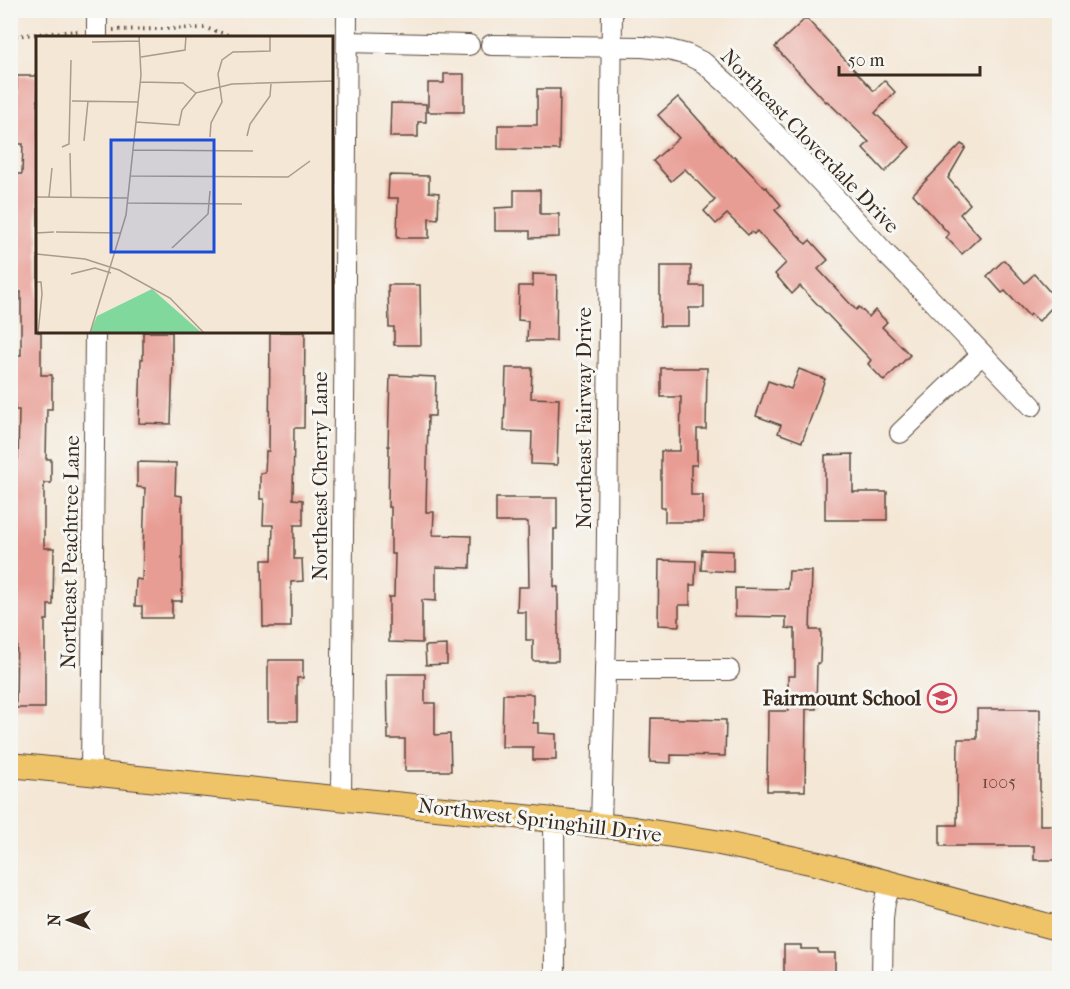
<svg xmlns="http://www.w3.org/2000/svg" width="1070" height="989" font-family="'IM FELL French Canon',serif">
<style>
.building{fill:#e89d94}
.lines{fill:none;stroke-linecap:round;stroke-linejoin:round}
.minor-casing{stroke:#57463a;stroke-width:22}
.major-casing{stroke:#57463a;stroke-width:26}
.path{stroke:#57463a;stroke-width:4;stroke-dasharray:1.5 4.5;stroke-linecap:butt}
.minor{stroke:#fff;stroke-width:20}
.major{stroke:#efc469;stroke-width:24}
.labels{text-anchor:middle;dominant-baseline:central;stroke-width:6;stroke-linejoin:round;paint-order:stroke}
.number-label{font-size:18px;fill:#66473c}
.street-label{font-size:21px;fill:#3b2a1e;stroke:#f6f6f2}
.poi-label{font-size:21px;font-weight:bold;fill:#3b2a1e;stroke:#f6f6f2;text-anchor:end}
.inset-road{fill:none;stroke:#aa9b8c;stroke-width:1.5}
.view{fill:#1d4ed8;fill-opacity:0.15;stroke:#1d4ed8;stroke-width:3}
.inset-edge{fill:none;stroke:#3b2a1e;stroke-width:3}
</style>
<rect width="100%" height="100%" fill="#f6f6f2"/>
<filter id="ink" filterUnits="userSpaceOnUse"><feTurbulence type="fractalNoise" baseFrequency=".0167" numOctaves="2"/><feDisplacementMap in="SourceGraphic" scale="12" xChannelSelector="R" yChannelSelector="G"/><feConvolveMatrix kernelMatrix="1 2 1 2 8 2 1 2 1" color-interpolation-filters="sRGB"/></filter>
<filter id="wash" filterUnits="userSpaceOnUse"><feTurbulence type="fractalNoise" baseFrequency=".008" numOctaves="4" result="noise"/><feDisplacementMap in="SourceGraphic" scale="24" xChannelSelector="R" yChannelSelector="G"/><feGaussianBlur stdDeviation="1.35" result="paint"/><feColorMatrix in="noise" values="0 0 0 0 0 0 0 0 0 0 0 0 0 0 0 0 0 1.4 0 .05"/><feComposite in="paint" operator="in"/></filter>
<g filter="url(#wash)">
<rect width="100%" height="100%" fill="#f4e7d6"/>
<g id="blocks">
<g class="building">
<path d="M806 18 874 91 884 80 895 92 875 113 910 147 885 172 863 148 869 142 827 101 826 102 775 47Z"/>
<path d="M444 74H464V112H428V83H444Z"/>
<path d="M17 76H38V332H41V375H52V409H47L46 459H51V483H44V548H54L53 605H48V620H45V708H16L17 620H12L14 459H18L19 410H15V355H21V292H13V283H10V262H14L15 174H22L23 144H11L10 93H17Z"/>
<path d="M537 89H560L559 150 498 149V125H537Z"/>
<path d="M678 97 732 157 734 156 765 188 766 187 781 205 775 210 806 244 810 240 828 260 818 269 856 310 859 307 869 317 875 310 887 322 882 327 910 355 884 381 868 364 871 360 800 286 792 294 775 274 786 263 757 231 754 234 751 232 748 235 727 214 716 224 704 211 715 200 685 169 671 181 653 161 679 138 658 115Z"/>
<path d="M391 103 426 104V122H418V137H390Z"/>
<path d="M961 144 966 147 948 178 970 204 960 214 980 237 962 254 946 237 949 234 913 194Z"/>
<path d="M389 175 429 176V192L439 193 438 219 429 218V238H397L398 198H388Z"/>
<path d="M514 190H540V214H559V237L530 238V231H495V208L514 207Z"/>
<path d="M1004 260 1025 283 1034 274 1058 301 1039 321 1031 314 1029 316 1005 291 1002 293 987 276Z"/>
<path d="M660 266H691V286H704V308H689V326H660Z"/>
<path d="M533 274 557 275 556 341H527L528 321 518 320 519 286H533Z"/>
<path d="M388 285H420L421 345H394V327H389Z"/>
<path d="M143 332H172V360H173L171 424 139 423 141 359H143Z"/>
<path d="M270 332H305L304 428H294L293 499 303 500V525H294V559H302L303 581 291 582V627H263L262 560H272L273 525H263L264 499H260V473H265L266 451H269Z"/>
<path d="M506 368H532L531 398 559 399 557 465 531 464 532 432 504 431Z"/>
<path d="M661 368H707L706 429H697V465H691V495H703V522H665V508H661V451H680L681 397H661Z"/>
<path d="M799 369 825 379 802 442 778 433 781 425 756 416 768 381 791 389Z"/>
<path d="M390 375 436 377 435 416H428L426 512H434L433 535 471 536 470 568 436 567V601L422 600V643L389 642V597H394L395 554H391V507H388L389 446H388Z"/>
<path d="M853 454V492H887V520H825V455Z"/>
<path d="M137 462 176 463 175 495 182 496V601H172V618H142V606H135L136 579 142 580 145 488 137 487Z"/>
<path d="M496 498H557V529H554V587H558V661H533V640H526V612H517L518 587H529L528 522H496Z"/>
<path d="M702 550 733 551V572L701 570Z"/>
<path d="M659 560 696 561 695 585H690V605H679V626L658 625Z"/>
<path d="M789 571H812L810 630H821L820 663H817L816 709H806L805 791H767L768 711H788V676H795V629L786 628V617L735 616V588L788 589Z"/>
<path d="M447 645V664L426 665 425 646Z"/>
<path d="M268 660H303V678H297V721H268Z"/>
<path d="M387 674H425V703H435V735L450 734 451 771H405V739H388Z"/>
<path d="M503 694H533V723H538V733L556 734V760H533V747H502Z"/>
<path d="M977 709H1040V825H1059V860H1034V846H940V825H957L958 739H977Z"/>
<path d="M651 718 726 720 725 756 671 755V763L650 762Z"/>
<path d="M784 945H801V949H818V953H835V978H784Z"/>
</g>
</g>
</g>
<g filter="url(#ink)">
<use href="#blocks" fill-opacity="0" stroke="#57463a" stroke-width="1.5"/>
<g class="lines">
<g class="minor-casing">
<g id="minor">
<path d="M97 38V10"/>
<path d="M347 42 469 45"/>
<path d="M491 45 643 47 669 50 688 55 704 63 731 87 821 182 885 253 916 284 1032 406"/>
<path d="M900 433 982 354"/>
<path d="M605 670H729"/>
<path d="M91 773 95 332"/>
<path d="M341 798 347 10"/>
<path d="M554 820 555 978"/>
<path d="M601 825 606 634 612 10"/>
<path d="M882 978 883 918 885 902 891 883"/>
</g>
</g>
<g class="major-casing">
<path id="major" d="M10 765 554 820 634 829 715 842 815 863 1060 929"/>
</g>
<g class="path">
<path d="M113 30 205 28 238 38"/>
<path d="M10 36 79 31"/>
</g>
<use href="#minor" class="minor"/>
<use href="#major" class="major"/>
</g>
</g>
<defs>
<g id="school-ring" transform="scale(1.5)"><circle r="9.5" fill="#f6f6f2" stroke="#d1495b" stroke-width="1.5"/><path d="M0-5L7-2L0 1L-7-2ZM-4 1L0 2.5L4 1V4Q0 6-4 4Z" fill="#d1495b"/></g>
</defs>
<g fill-rule="evenodd">
<use href="#school-ring" x="942" y="698"/>
</g>
<g class="labels">
<g class="number-label">
<text x="999" y="782">1005</text>
</g>
<g class="street-label">
<text transform="translate(810 141) rotate(46)">Northeast Cloverdale Drive</text>
<text transform="translate(584 418) rotate(-90)">Northeast Fairway Drive</text>
<text transform="translate(320 476) rotate(-90)">Northeast Cherry Lane</text>
<text transform="translate(70 552) rotate(-89)">Northeast Peachtree Lane</text>
<text transform="translate(540 820) rotate(7)">Northwest Springhill Drive</text>
</g>
<g class="poi-label">
<text x="921" y="698">Fairmount School</text>
</g>
</g>
<g transform="translate(36 36)">
<rect width="297" height="297" fill="#f4e7d6"/>
<path d="M116 253 166 297H54L61 280Z" fill="#80d89c"/>
<path class="inset-road" d="M56 6 103 5M105 21 149 14 150 0M104 46 147 47 160 57 196 48 297 45M36 65 102 66M100 86 143 89 146 74 160 57M211 100 214 88 234 60 235 48M174 101 175 87 186 66 182 38 186 24 197 16 234 15V0M48 105 52 65M26 111 33 108 35 24M97 114 217 115M34 117 35 161M95 140 252 141 274 125M0 161 91 162M13 161 16 132M92 167 206 168M20 196 84 197M0 197 18 196M136 212 172 178 174 155M0 218 49 223 83 234 134 262 168 297M35 238 59 232 75 237M0 246H5L6 258 2 297M54 297 90 179 105 39 103 0"/>
<path class="view" d="M75 104H178V216H75Z"/>
<rect width="297" height="297" class="inset-edge"/>
</g>
<rect width="1070" height="989" fill="none" stroke="#f6f6f2" stroke-width="36"/>
<g transform="translate(69 920) rotate(270)" stroke="#f6f6f2" stroke-width="4.5" paint-order="stroke">
<path d="M0-4.5L10 22L0 15L-10 22Z" fill="#3b2a1e"/>
<text y="-9" font-size="16" font-weight="bold" text-anchor="middle" fill="#3b2a1e">N</text>
</g>
<path d="M839 66v9h141v-9" fill="none" stroke="#3b2a1e" stroke-width="3"/>
<text x="848" y="66" font-size="18" fill="#3b2a1e" stroke="#f6f6f2" stroke-width="4.5" paint-order="stroke">50 m</text>
</svg>
